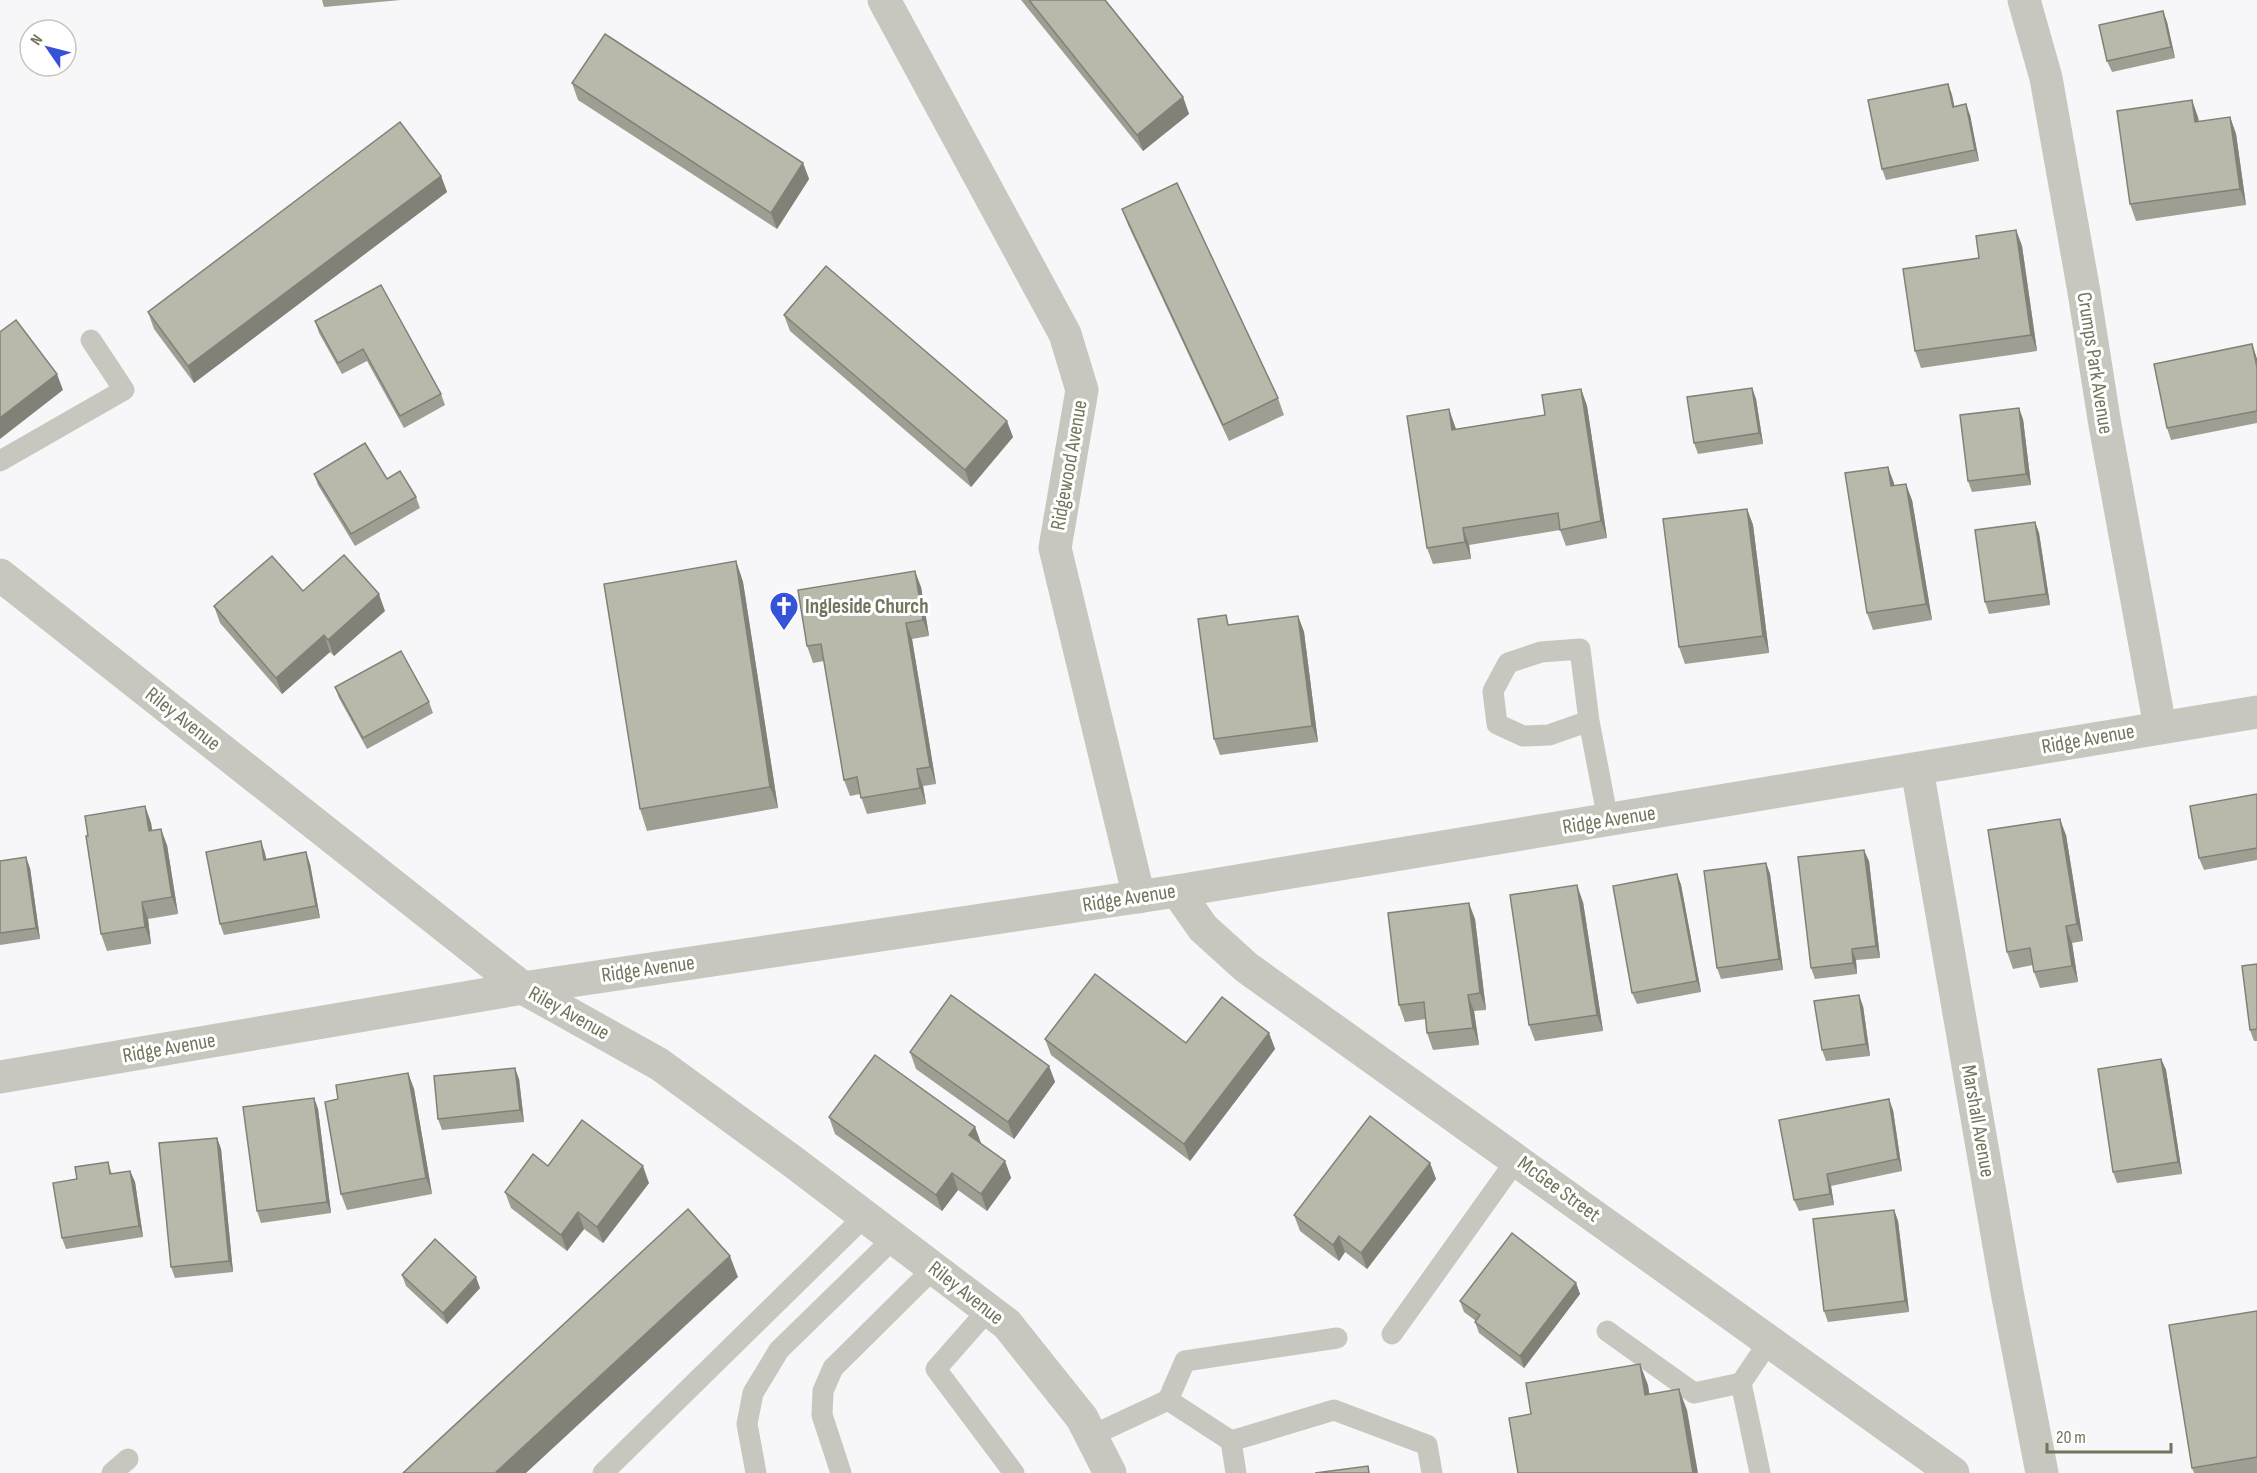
<svg xmlns="http://www.w3.org/2000/svg" width="2257" height="1473" font-family="'Sofia Sans Condensed',sans-serif">
<style>
.lines{fill:none;stroke-linecap:round;stroke-linejoin:round}
.service{stroke:#c7c7bf;stroke-width:21}
.minor{stroke:#c7c7bf;stroke-width:33}
.tertiary{stroke:#c7c7bf;stroke-width:33}
.wall{fill:#9e9e93}
.shaded-wall{fill:#818178}
.building{fill:#b8b8ab;stroke:#818178;stroke-width:1.5}
.labels{text-anchor:middle;dominant-baseline:central;stroke-width:6;stroke-linejoin:round;paint-order:stroke}
.street-label{font-size:21px;fill:#73745c;stroke:#fff}
.poi-label{font-size:21px;font-weight:bold;fill:#73745c;stroke:#fff;text-anchor:start}
</style>
<rect width="100%" height="100%" fill="#f7f6f8"/>
<g class="lines">
<g class="service">
<path d="M0 461 124 390 91 340"/>
<path d="M1589 721 1549 735 1523 736 1497 724 1493 691 1508 663 1541 652 1580 649 1589 721 1608 820"/>
<path d="M988 1310 936 1369 1014 1473"/>
<path d="M1607 1331 1694 1393 1741 1383"/>
<path d="M1392 1334 1517 1159"/>
<path d="M1168 1400 1185 1361 1337 1338"/>
<path d="M1091 1436 1168 1400 1231 1441"/>
<path d="M112 1473 128 1459"/>
<path d="M603 1473 865 1216"/>
<path d="M756 1473 747 1424 753 1393 779 1350 894 1238"/>
<path d="M841 1473 822 1415 823 1391 833 1368 934 1268"/>
<path d="M1236 1473 1231 1441 1334 1410 1427 1445 1432 1473"/>
<path d="M1760 1473 1741 1383 1770 1340"/>
</g>
<g class="minor">
<path d="M884 0 1065 334 1082 390 1055 548 1139 897"/>
<path d="M2024 0 2046 78 2084 292 2105 425 2160 727"/>
<path d="M0 575 523 988 659 1064 792 1161 1007 1324 1082 1418 1110 1473"/>
<path d="M1917 769 2007 1292 2042 1473"/>
<path d="M1177 891 1203 928 1246 967 1953 1473"/>
</g>
<path class="tertiary" d="M0 1077 523 988 1177 891 2257 712"/>
</g>
<g class="wall">
<path d="M322 0H401L324 7Z"/>
<path d="M1021 0H1105L1183 97 1189 114 1143 151Z"/>
<path d="M2163 11 2167 22 2175 58 2112 72 2107 61Z"/>
<path d="M572 83 803 163 809 179 777 229 578 100Z"/>
<path d="M1948 84 1952 95 1954 107 1970 115 1979 161 1886 180 1882 169Z"/>
<path d="M2198 117 2199 122 2230 117 2236 134 2246 205 2136 221 2130 204Z"/>
<path d="M441 176 447 192 194 383 154 329 148 312Z"/>
<path d="M1122 209 1278 398 1284 415 1229 441 1128 225Z"/>
<path d="M2016 230 2022 246 2037 351 1921 368 1915 351Z"/>
<path d="M784 315 1013 437 971 487 790 331Z"/>
<path d="M315 321 441 394 445 405 404 428 367 361 342 374 319 333Z"/>
<path d="M2252 344 2257 359V423L2171 440 2167 428Z"/>
<path d="M1752 388 1756 399 1763 444 1698 454 1694 443Z"/>
<path d="M1581 389 1587 406 1607 538 1566 546 1560 530 1469 545 1471 559 1433 564 1427 548 1455 426 1456 429 1545 415Z"/>
<path d="M2023 419 2031 485 1972 492 1968 481Z"/>
<path d="M314 474 387 479 416 497 420 508 355 546 318 485Z"/>
<path d="M1894 483V486L1912 500 1932 620 1873 630 1867 613Z"/>
<path d="M1747 509 1753 525 1769 653 1685 664 1679 647Z"/>
<path d="M2035 522 2039 533 2050 605 1989 614 1985 602Z"/>
<path d="M736 561 743 582 778 808 647 831 640 809Z"/>
<path d="M921 587 929 636 912 639 936 784 923 786 926 804 867 814 860 794 850 796 844 780 824 661 813 663 807 646Z"/>
<path d="M303 591 385 611 334 656 330 652 282 694 220 623 214 606Z"/>
<path d="M1298 616 1304 632 1318 742 1220 755 1214 739 1229 625Z"/>
<path d="M335 687 429 702 433 713 367 749 339 698Z"/>
<path d="M2257 794V860L2204 870 2199 858Z"/>
<path d="M145 806 151 823 152 830 167 845 178 914 148 919 151 944 107 951 101 934 88 836Z"/>
<path d="M2066 835 2083 941 2072 943 2078 982 2040 988 2034 972 2033 965 2013 969 2007 952Z"/>
<path d="M261 841 266 860 310 864 320 918 224 935 220 924Z"/>
<path d="M0 861 30 868 40 939 0 945Z"/>
<path d="M1869 861 1880 958 1856 960 1857 974 1815 979 1811 968Z"/>
<path d="M1766 863 1770 874 1783 970 1721 979 1717 968Z"/>
<path d="M1677 874 1681 885 1701 992 1637 1004 1632 993Z"/>
<path d="M1583 902 1603 1031 1535 1041 1529 1025Z"/>
<path d="M1475 919 1486 1010 1474 1011 1479 1045 1433 1050 1427 1033 1426 1019 1405 1022 1399 1005Z"/>
<path d="M2257 964V1041H2254L2250 1030Z"/>
<path d="M1863 1006 1870 1056 1826 1061 1822 1050Z"/>
<path d="M1269 1033 1275 1049 1190 1161 1051 1055 1045 1039 1186 1043Z"/>
<path d="M910 1052 1049 1066 1055 1082 1014 1139 916 1069Z"/>
<path d="M2161 1059 2166 1070 2182 1174 2117 1183 2113 1172Z"/>
<path d="M408 1073 414 1089 432 1194 347 1210 341 1194 338 1099Z"/>
<path d="M519 1079 524 1122 442 1130 438 1119Z"/>
<path d="M314 1098 318 1109 331 1213 261 1223 257 1211Z"/>
<path d="M1893 1110 1902 1171 1831 1186 1834 1205 1799 1211 1794 1200Z"/>
<path d="M829 1117 975 1127 981 1144 1005 1161 1011 1178 987 1211 958 1190 942 1211 835 1134Z"/>
<path d="M217 1138 221 1149 233 1272 175 1278 171 1267Z"/>
<path d="M108 1162 112 1174 130 1171 135 1182 143 1237 66 1249 62 1238 77 1179Z"/>
<path d="M1430 1163 1436 1179 1367 1269 1345 1252 1339 1261 1300 1231 1294 1215Z"/>
<path d="M548 1166 649 1183 603 1243 584 1229 567 1251 511 1208 505 1192Z"/>
<path d="M1894 1210 1898 1221 1909 1312 1828 1322 1824 1311Z"/>
<path d="M402 1275 480 1288 447 1324 406 1286Z"/>
<path d="M1576 1283 1580 1294 1524 1368 1479 1333 1475 1322 1476 1321 1464 1312 1460 1301Z"/>
<path d="M2257 1311V1473H2194L2192 1468Z"/>
</g>
<g class="shaded-wall">
<path d="M2163 11 2167 22 2175 58 2171 47Z"/>
<path d="M1948 84 1952 95 1957 118 1953 107Z"/>
<path d="M1183 97 1189 114 1143 151 1137 135Z"/>
<path d="M2192 100 2198 117 2201 139 2195 122Z"/>
<path d="M1966 104 1970 115 1979 161 1975 150Z"/>
<path d="M2230 117 2236 134 2246 205 2240 189Z"/>
<path d="M803 163 809 179 777 229 771 213Z"/>
<path d="M441 176 447 192 194 383 188 366Z"/>
<path d="M2016 230 2022 246 2037 351 2031 335Z"/>
<path d="M2252 344 2257 359V367Z"/>
<path d="M57 374 63 390 0 439V418Z"/>
<path d="M1752 388 1756 399 1763 444 1759 433Z"/>
<path d="M1581 389 1587 406 1607 538 1601 521Z"/>
<path d="M2019 408 2023 419 2031 485 2026 474Z"/>
<path d="M1449 409 1455 426 1458 446 1452 430Z"/>
<path d="M1007 421 1013 437 971 487 965 470Z"/>
<path d="M1888 467 1894 483 1897 503 1891 486Z"/>
<path d="M1906 484 1912 500 1932 620 1926 604Z"/>
<path d="M1747 509 1753 525 1769 653 1763 636Z"/>
<path d="M2035 522 2039 533 2050 605 2046 594Z"/>
<path d="M1463 528 1469 545 1471 559 1465 542Z"/>
<path d="M736 561 743 582 778 808 770 787Z"/>
<path d="M915 571 921 587 929 636 923 620Z"/>
<path d="M379 594 385 611 334 656 328 640Z"/>
<path d="M1298 616 1304 632 1318 742 1312 726Z"/>
<path d="M906 623 912 639 936 784 930 767Z"/>
<path d="M324 635 330 652 282 694 276 678Z"/>
<path d="M917 769 923 786 926 804 920 788Z"/>
<path d="M145 806 151 823 155 847 149 831Z"/>
<path d="M2060 819 2066 835 2083 941 2077 924Z"/>
<path d="M161 829 167 845 178 914 172 897Z"/>
<path d="M261 841 265 853 269 872 264 860Z"/>
<path d="M1864 850 1869 861 1880 958 1876 946Z"/>
<path d="M306 852 310 864 320 918 316 906Z"/>
<path d="M26 857 30 868 40 939 36 928Z"/>
<path d="M1766 863 1770 874 1783 970 1779 959Z"/>
<path d="M1677 874 1681 885 1701 992 1697 981Z"/>
<path d="M1577 885 1583 902 1603 1031 1597 1015Z"/>
<path d="M142 902 148 919 151 944 145 927Z"/>
<path d="M1469 903 1475 919 1486 1010 1480 993Z"/>
<path d="M2066 926 2072 943 2078 982 2072 966Z"/>
<path d="M1852 949 1856 960 1857 974 1853 963Z"/>
<path d="M1468 995 1474 1011 1479 1045 1473 1028Z"/>
<path d="M1859 995 1863 1006 1870 1056 1866 1044Z"/>
<path d="M1269 1033 1275 1049 1190 1161 1184 1144Z"/>
<path d="M2161 1059 2166 1070 2182 1174 2178 1162Z"/>
<path d="M1049 1066 1055 1082 1014 1139 1008 1122Z"/>
<path d="M515 1068 519 1079 524 1122 520 1110Z"/>
<path d="M408 1073 414 1089 432 1194 426 1178Z"/>
<path d="M314 1098 318 1109 331 1213 327 1202Z"/>
<path d="M1889 1099 1893 1110 1902 1171 1898 1159Z"/>
<path d="M975 1127 981 1143 975 1151 969 1135Z"/>
<path d="M217 1138 221 1149 233 1272 229 1261Z"/>
<path d="M1005 1161 1011 1178 987 1211 981 1194Z"/>
<path d="M1430 1163 1436 1179 1367 1269 1361 1253Z"/>
<path d="M643 1166 649 1183 603 1243 597 1227Z"/>
<path d="M130 1171 135 1182 143 1237 139 1226Z"/>
<path d="M952 1173 958 1190 942 1211 936 1195Z"/>
<path d="M1827 1174 1831 1186 1834 1205 1830 1194Z"/>
<path d="M1894 1210 1898 1221 1909 1312 1905 1301Z"/>
<path d="M578 1212 584 1229 567 1251 561 1235Z"/>
<path d="M1339 1236 1345 1252 1339 1261 1333 1245Z"/>
<path d="M730 1256 738 1277 526 1473H495Z"/>
<path d="M476 1277 480 1288 447 1324 443 1313Z"/>
<path d="M1576 1283 1580 1294 1524 1368 1520 1356Z"/>
<path d="M1640 1364 1648 1385 1653 1416 1645 1395Z"/>
<path d="M1679 1389 1687 1410 1698 1473H1693Z"/>
</g>
<g class="building">
<path d="M1029 0H1105L1183 97 1137 135Z"/>
<path d="M2163 11 2171 47 2107 61 2099 25Z"/>
<path d="M605 34 803 163 771 213 572 83Z"/>
<path d="M1948 84 1953 107 1966 104 1975 150 1882 169 1868 100Z"/>
<path d="M2192 100 2195 122 2230 117 2240 189 2130 204 2117 111Z"/>
<path d="M400 122 441 176 188 366 148 312Z"/>
<path d="M1177 183 1278 398 1223 425 1122 209Z"/>
<path d="M2016 230 2031 335 1915 351 1903 269 1979 258 1976 236Z"/>
<path d="M826 266 1007 421 965 470 784 315Z"/>
<path d="M381 285 441 394 400 416 363 349 338 363 315 321Z"/>
<path d="M16 320 57 374 0 418V332Z"/>
<path d="M2252 344 2257 367V411L2167 428 2154 364Z"/>
<path d="M1752 388 1759 433 1694 443 1687 397Z"/>
<path d="M1581 389 1601 521 1560 530 1558 513 1463 528 1465 542 1427 548 1407 416 1449 409 1452 430 1545 415 1542 395Z"/>
<path d="M2019 408 2026 474 1968 481 1960 415Z"/>
<path d="M365 443 387 479 400 471 416 497 351 534 314 474Z"/>
<path d="M1888 467 1891 486 1906 484 1926 604 1867 613 1845 473Z"/>
<path d="M1747 509 1763 636 1679 647 1663 519Z"/>
<path d="M2035 522 2046 594 1985 602 1975 530Z"/>
<path d="M344 555 379 594 328 640 324 635 276 678 214 606 272 556 303 591Z"/>
<path d="M736 561 770 787 640 809 604 584Z"/>
<path d="M915 571 923 620 906 623 930 767 917 769 920 788 861 798 857 777 844 780 821 644 807 646 798 590Z"/>
<path d="M1226 615 1228 625 1298 616 1312 726 1214 739 1198 619Z"/>
<path d="M401 651 429 702 363 738 335 687Z"/>
<path d="M2257 794V848L2199 858 2190 806Z"/>
<path d="M145 806 149 831 161 829 172 897 142 902 145 927 101 934 86 836H88L85 816Z"/>
<path d="M2060 819 2077 924 2066 926 2072 966 2034 972 2030 948 2007 952 1988 830Z"/>
<path d="M261 841 264 860 306 852 316 906 220 924 206 852Z"/>
<path d="M1864 850 1876 946 1852 949 1853 963 1811 968 1798 857Z"/>
<path d="M26 857 36 928 0 933V861Z"/>
<path d="M1766 863 1779 959 1717 968 1704 871Z"/>
<path d="M1677 874 1697 981 1632 993 1613 886Z"/>
<path d="M1577 885 1597 1015 1529 1025 1510 895Z"/>
<path d="M1469 903 1480 993 1468 995 1473 1028 1427 1033 1424 1002 1399 1005 1388 913Z"/>
<path d="M2257 964V1029L2250 1030 2242 966Z"/>
<path d="M1095 974 1186 1043 1222 997 1269 1033 1184 1144 1045 1039Z"/>
<path d="M951 995 1049 1066 1008 1122 910 1052Z"/>
<path d="M1859 995 1866 1044 1822 1050 1814 1001Z"/>
<path d="M875 1055 975 1127 969 1135 1005 1161 981 1194 952 1173 936 1195 829 1117Z"/>
<path d="M2161 1059 2178 1162 2113 1172 2098 1069Z"/>
<path d="M515 1068 520 1110 438 1119 434 1076Z"/>
<path d="M408 1073 426 1178 341 1194 325 1102 338 1099 336 1085Z"/>
<path d="M314 1098 327 1202 257 1211 243 1107Z"/>
<path d="M1889 1099 1898 1159 1827 1174 1830 1194 1794 1200 1779 1120Z"/>
<path d="M1370 1116 1430 1163 1361 1253 1339 1236 1333 1245 1294 1215Z"/>
<path d="M582 1120 643 1166 597 1227 578 1212 561 1235 505 1192 533 1154 548 1166Z"/>
<path d="M217 1138 229 1261 171 1267 159 1143Z"/>
<path d="M108 1162 110 1174 130 1171 139 1226 62 1238 53 1183 77 1179 75 1167Z"/>
<path d="M688 1209 730 1256 495 1473H403Z"/>
<path d="M1894 1210 1905 1301 1824 1311 1813 1219Z"/>
<path d="M1512 1233 1576 1283 1520 1356 1475 1322 1480 1315 1460 1301Z"/>
<path d="M435 1239 476 1277 443 1313 402 1275Z"/>
<path d="M2257 1311V1457L2192 1468 2169 1325Z"/>
<path d="M1640 1364 1645 1395 1679 1389 1693 1473H1518L1509 1418 1531 1414 1526 1383Z"/>
<path d="M1368 1466 1369 1473H1315Z"/>
</g>
<defs>
<g id="church-pin" transform="scale(1.5)"><path d="M0 17L-7.5 6A9.5 9.5 0 1 1 7.5 6Z" fill="#3552d9" stroke="#fff"/><path d="M-1.2-6h2.4v3.5h3.3v2.4h-3.3V6h-2.4V-.1h-3.3v-2.4h3.3Z" fill="#fff"/></g>
</defs>
<g fill-rule="evenodd">
<use href="#church-pin" x="784" y="606"/>
</g>
<g class="labels">
<g class="street-label">
<text transform="translate(2095 363) rotate(81)">Crumps Park Avenue</text>
<text transform="translate(1069 465) rotate(-80)">Ridgewood Avenue</text>
<text transform="translate(183 719) rotate(38)">Riley Avenue</text>
<text transform="translate(2088 739) rotate(-10)">Ridge Avenue</text>
<text transform="translate(1609 820) rotate(-9)">Ridge Avenue</text>
<text transform="translate(1129 898) rotate(-9)">Ridge Avenue</text>
<text transform="translate(648 969) rotate(-8)">Ridge Avenue</text>
<text transform="translate(569 1013) rotate(29)">Riley Avenue</text>
<text transform="translate(169 1048) rotate(-10)">Ridge Avenue</text>
<text transform="translate(1978 1121) rotate(80)">Marshall Avenue</text>
<text transform="translate(1559 1189) rotate(36)">McGee Street</text>
<text transform="translate(966 1293) rotate(38)">Riley Avenue</text>
</g>
<g class="poi-label">
<text x="805" y="606">Ingleside Church</text>
</g>
</g>
<g transform="translate(48 48) rotate(305)"><circle r="28" fill="#ffffff" stroke="#c7c7be" stroke-width="1.5"/>
<path d="M0-4.5L10 22L0 15L-10 22Z" fill="#3552d9"/>
<text y="-9" font-size="16" font-weight="bold" text-anchor="middle" fill="#73745c">N</text>
</g>
<path d="M2047 1443v9h124v-9" fill="none" stroke="#73745c" stroke-width="3"/>
<text x="2056" y="1443" font-size="18" fill="#73745c" stroke="#ffffff" stroke-width="4.5" paint-order="stroke">20 m</text>
</svg>
